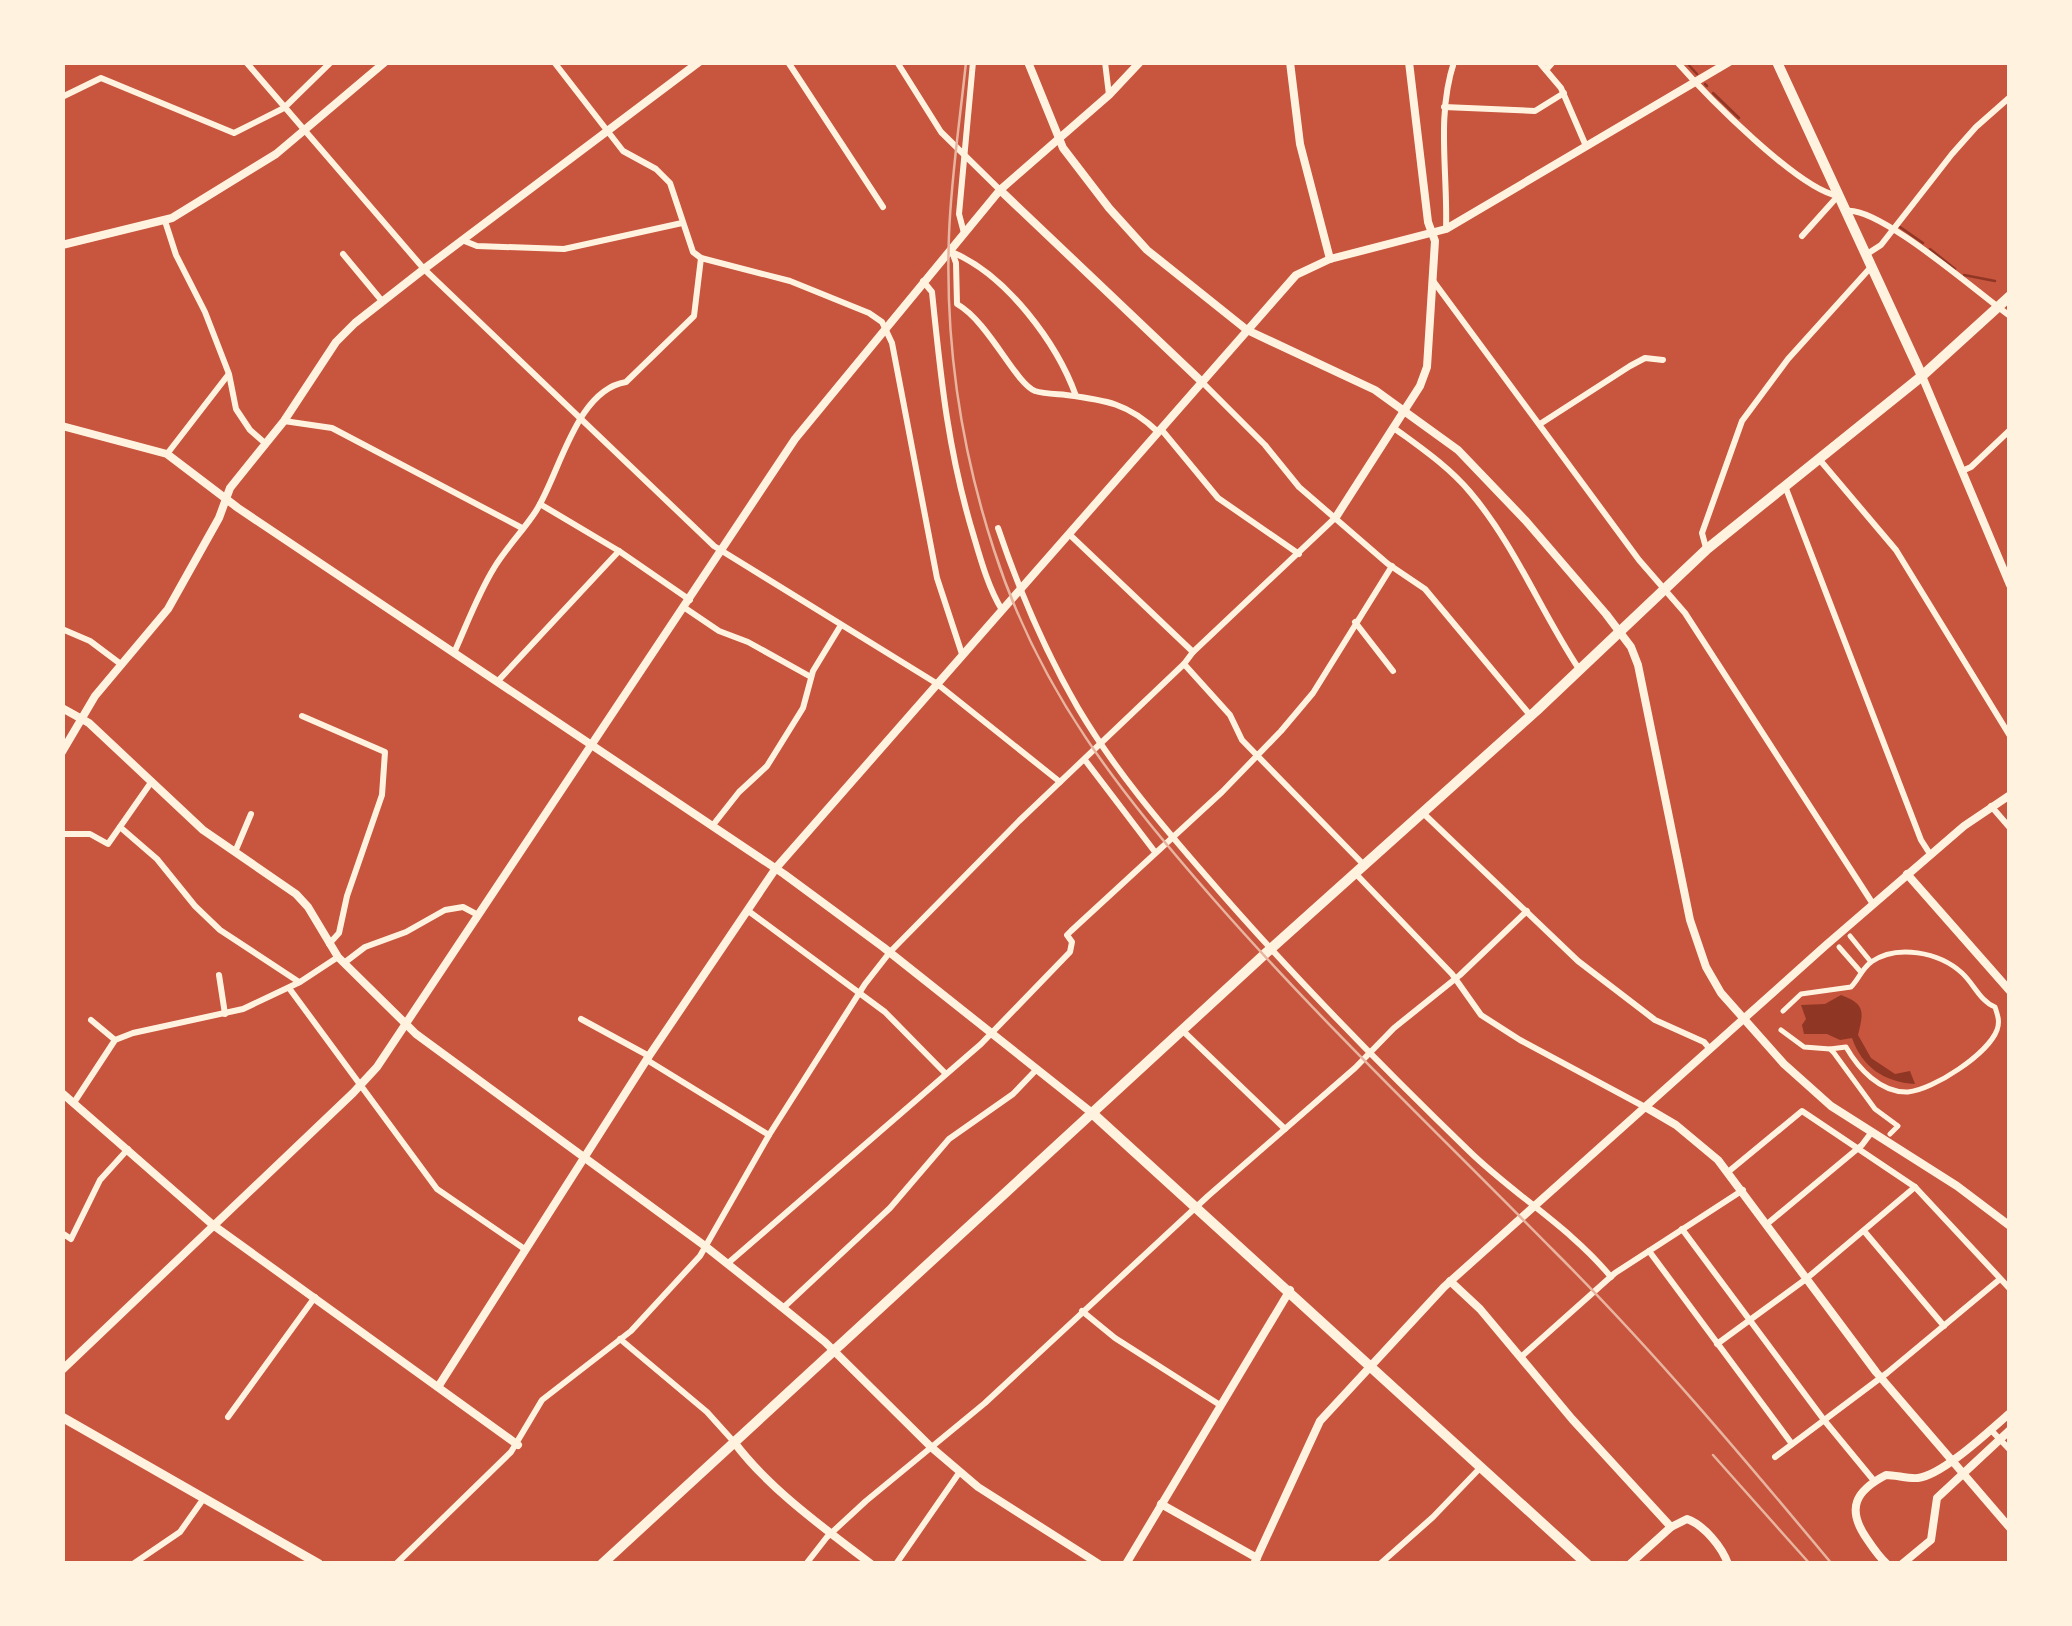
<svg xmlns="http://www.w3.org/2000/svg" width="2072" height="1626" font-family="'Open Sans',sans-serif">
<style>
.water{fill:#8f3625}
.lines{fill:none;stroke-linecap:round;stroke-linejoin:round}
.stream{stroke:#8f3625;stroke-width:2.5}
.pedestrian{stroke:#fff3e0;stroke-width:5}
.minor{stroke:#fff3e0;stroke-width:6}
.tertiary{stroke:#fff3e0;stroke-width:8}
.secondary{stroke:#fff3e0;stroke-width:9}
.primary{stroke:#fff3e0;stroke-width:10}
.rail{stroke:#e9b49f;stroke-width:2.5}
</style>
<rect width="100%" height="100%" fill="#c8553d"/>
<path class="water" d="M1841 995C1865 1004 1864 1011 1858 1035L1871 1058 1895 1074 1910 1071 1915 1084C1884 1082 1862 1067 1852 1038L1840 1040 1827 1034H1804L1802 1025 1806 1019 1801 1005 1825 1004Z"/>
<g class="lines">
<g class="stream">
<path d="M1686 62 1697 74"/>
<path d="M1705 84 1707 86"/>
<path d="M1713 93 1739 118"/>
<path d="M1900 227 1923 243"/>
<path d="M1930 249 1955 269"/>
<path d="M1964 275 1995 281"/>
</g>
<g class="pedestrian">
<path d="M1850 936 1871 962"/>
<path d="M1839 947 1860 971"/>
<path d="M1783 1011 1801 994 1851 987C1859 979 1861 970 1871 962 1897 944 1939 952 1962 973 1974 984 1980 1001 1995 1007 1998 1016 2000 1022 1997 1030 1988 1054 1933 1090 1908 1092 1880 1093 1858 1068 1846 1047L1830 1049"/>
<path d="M1781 1030 1804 1047 1830 1049 1834 1053 1875 1109 1898 1126 1890 1134"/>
</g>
<g class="minor">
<path d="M246 62 424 269 714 546 936 683 1060 782"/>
<path d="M554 62 623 151 656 169 670 183 693 252 701 258 790 281 869 313 882 322 892 343 937 578 962 654"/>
<path d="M788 62 883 207"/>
<path d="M897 62 941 132 1000 190"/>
<path d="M1105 62 1109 95"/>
<path d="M1539 62 1561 88 1586 146"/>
<path d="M1677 62C1706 95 1798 189 1838 196"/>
<path d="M1546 70 1553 62"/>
<path d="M62 97 101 78 234 133 284 108 331 62"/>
<path d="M1444 107 1535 111 1564 93"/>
<path d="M1846 211C1878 205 1979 294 2010 316"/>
<path d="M165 221 176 255 205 312 229 374 236 409 250 430 266 444"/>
<path d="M1446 229C1448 173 1436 117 1454 62"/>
<path d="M964 233 959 214 973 62"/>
<path d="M1802 236 1837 197"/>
<path d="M462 240 477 246 564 249 682 223"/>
<path d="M951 249 956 263 957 304C989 322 1015 383 1035 391 1044 394 1056 394 1066 395 1105 400 1128 403 1158 432"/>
<path d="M954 253C1007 276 1057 343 1076 396"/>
<path d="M343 254 382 301"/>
<path d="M1867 254 1881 245 1952 154 1976 127 2010 97"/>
<path d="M923 281 932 292C941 380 948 452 974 537 981 561 989 589 1002 610"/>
<path d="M1434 282 1639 560 1685 613 1873 904"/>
<path d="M1202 382 1265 445 1299 487 1388 564 1425 589 1530 715"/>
<path d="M284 421 332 428 522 528"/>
<path d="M1540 424 1630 366 1645 358 1663 360"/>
<path d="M1394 428C1421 448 1448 466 1470 492 1515 545 1541 612 1579 669"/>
<path d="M1161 429 1218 498 1299 554"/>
<path d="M167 454 228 375"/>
<path d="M1819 459 1896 550 2010 736"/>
<path d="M1962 471 1971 467 2010 430"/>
<path d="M1785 486 1921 840 1930 854"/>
<path d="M540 504 619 551 690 600"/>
<path d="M998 528C1019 590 1045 651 1078 708 1114 769 1160 823 1207 877 1289 972 1378 1063 1469 1151 1514 1195 1571 1228 1611 1277"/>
<path d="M1069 534 1193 652 1184 664 1230 715 1242 740 1364 865"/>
<path d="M1706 548 1702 533 1742 421 1788 359 1871 267"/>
<path d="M685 608 719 631 748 642 811 677"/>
<path d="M1355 622 1393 671"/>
<path d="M62 629 90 641 122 665"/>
<path d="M1193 652 1336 517"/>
<path d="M454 653C467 624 478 594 494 568 506 548 523 531 536 511 560 473 576 390 626 382L694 316 701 258"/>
<path d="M497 682 619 551"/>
<path d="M302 716 385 752 382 795 347 896 339 933 329 944"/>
<path d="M1085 760 1155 852"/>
<path d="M1991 806 2010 828"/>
<path d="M1423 813 1578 961 1655 1020 1704 1042 1710 1049"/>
<path d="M713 825 739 792 767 766 803 708 813 671 841 625"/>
<path d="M120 827 157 859 195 906 220 930 299 982"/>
<path d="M62 834H90L108 844 152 781"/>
<path d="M235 852 251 814"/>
<path d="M1356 874 1452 974 1481 1015 1520 1040 1645 1107"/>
<path d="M747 910 885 1012 945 1073"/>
<path d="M344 963 365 947 406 932 445 910 463 907 478 915"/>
<path d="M219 975 225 1014"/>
<path d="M289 988 437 1189 526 1250"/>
<path d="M581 1019 649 1056"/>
<path d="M91 1020 115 1040"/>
<path d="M1182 1030 1285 1129"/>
<path d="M647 1060 769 1135"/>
<path d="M75 1101 115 1040 133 1033 243 1009 300 982 338 957"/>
<path d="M1728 1172 1802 1111 1915 1187 2010 1289"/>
<path d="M1743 1190 1649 1251 1792 1444"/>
<path d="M1767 1224 1862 1145 1871 1133"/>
<path d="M1682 1229 1824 1420 1875 1482"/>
<path d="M1864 1231 1944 1326"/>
<path d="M62 1233 71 1239 100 1180 128 1149"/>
<path d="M727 1264 981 1044 1070 952 1072 942 1067 935 1071 931 1222 792 1281 731 1313 693 1392 566"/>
<path d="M783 1308 890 1208 949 1139 1013 1094 1036 1070"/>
<path d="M1082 1311 1115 1338 1220 1405"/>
<path d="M620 1339 707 1412 734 1442"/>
<path d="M1717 1344 1806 1279 1915 1187"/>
<path d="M1521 1357 1615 1273 1649 1251"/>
<path d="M228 1417 315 1297"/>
<path d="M1991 1430 2010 1450"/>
<path d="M1775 1457 1887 1373 2000 1279"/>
<path d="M133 1564 180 1532 204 1498"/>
<path d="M396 1564 511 1452 542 1400 631 1331 700 1256 769 1135 865 984 890 952 1019 821 1184 664"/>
<path d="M806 1564 827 1537 866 1501 985 1403 1208 1196 1355 1068 1394 1028 1460 975 1527 911"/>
<path d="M896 1564 959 1473"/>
<path d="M1380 1564 1433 1517 1481 1467"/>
</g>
<g class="tertiary">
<path d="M1028 62 1063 148 1109 208 1147 250 1247 330 1375 390 1458 450 1526 521 1606 614 1631 647 1638 665 1690 920 1706 967 1721 993 1784 1064 1831 1106 1957 1186 2010 1226"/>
<path d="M1290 62 1300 144 1330 259"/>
<path d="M1000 190 1202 382"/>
<path d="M62 245 172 218 276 154 385 62"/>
<path d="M1922 376 2010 585"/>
<path d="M62 426 167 454 238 508 784 874 883 947 1092 1113"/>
<path d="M1336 517 1420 386 1427 367 1435 241 1428 222 1409 62"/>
<path d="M62 708 89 723 203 830 296 894 308 907 338 957 416 1034 705 1246 783 1308 825 1342 931 1447 978 1487 1099 1564"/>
<path d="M62 752 95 696 168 609 219 518 230 488 284 421 336 342 355 323 424 269 699 62"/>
<path d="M1907 874 2010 991"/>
<path d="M62 1093 213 1225 518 1445"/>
<path d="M1647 1108 1676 1125 1718 1160 1876 1372 2010 1528"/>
<path d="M1450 1281 1480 1309 1572 1419 1671 1527"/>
<path d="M62 1370 353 1093 377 1067 795 439 1000 190 1109 95 1140 62"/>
<path d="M438 1387 649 1056 776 868 1296 275 1330 259 1446 229 1729 62"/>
<path d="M734 1442C769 1489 824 1528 871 1564"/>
<path d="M1161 1504 1257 1558"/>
<path d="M1126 1564 1290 1290"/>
<path d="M1254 1564 1320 1421 1444 1287 1825 946 1964 826 2010 795"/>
<path d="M1630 1564 1671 1527 1687 1519C1704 1525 1722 1547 1728 1564"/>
<path d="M1887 1564C1879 1557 1873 1548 1867 1539 1846 1509 1855 1491 1886 1475 1896 1475 1908 1479 1918 1478 1943 1475 1990 1430 2010 1413"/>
<path d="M1902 1564 1931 1540 1937 1498 2010 1430"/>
</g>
<path class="secondary" d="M62 1417 319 1564"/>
<g class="primary">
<path d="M1777 62 1922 376"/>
<path d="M1092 1113 1587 1564"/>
<path d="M602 1564 1266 953 1536 711 1707 549 1922 376 2010 296"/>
</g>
<g class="rail">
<path d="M966 62C960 120 951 178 949 235 945 342 961 449 994 550 1040 693 1120 792 1216 902 1323 1024 1440 1135 1553 1250 1652 1349 1742 1456 1832 1564"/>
<path d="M1713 1455 1810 1564"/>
</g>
</g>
<rect width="2072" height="1626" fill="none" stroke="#fff3e0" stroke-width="130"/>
</svg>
